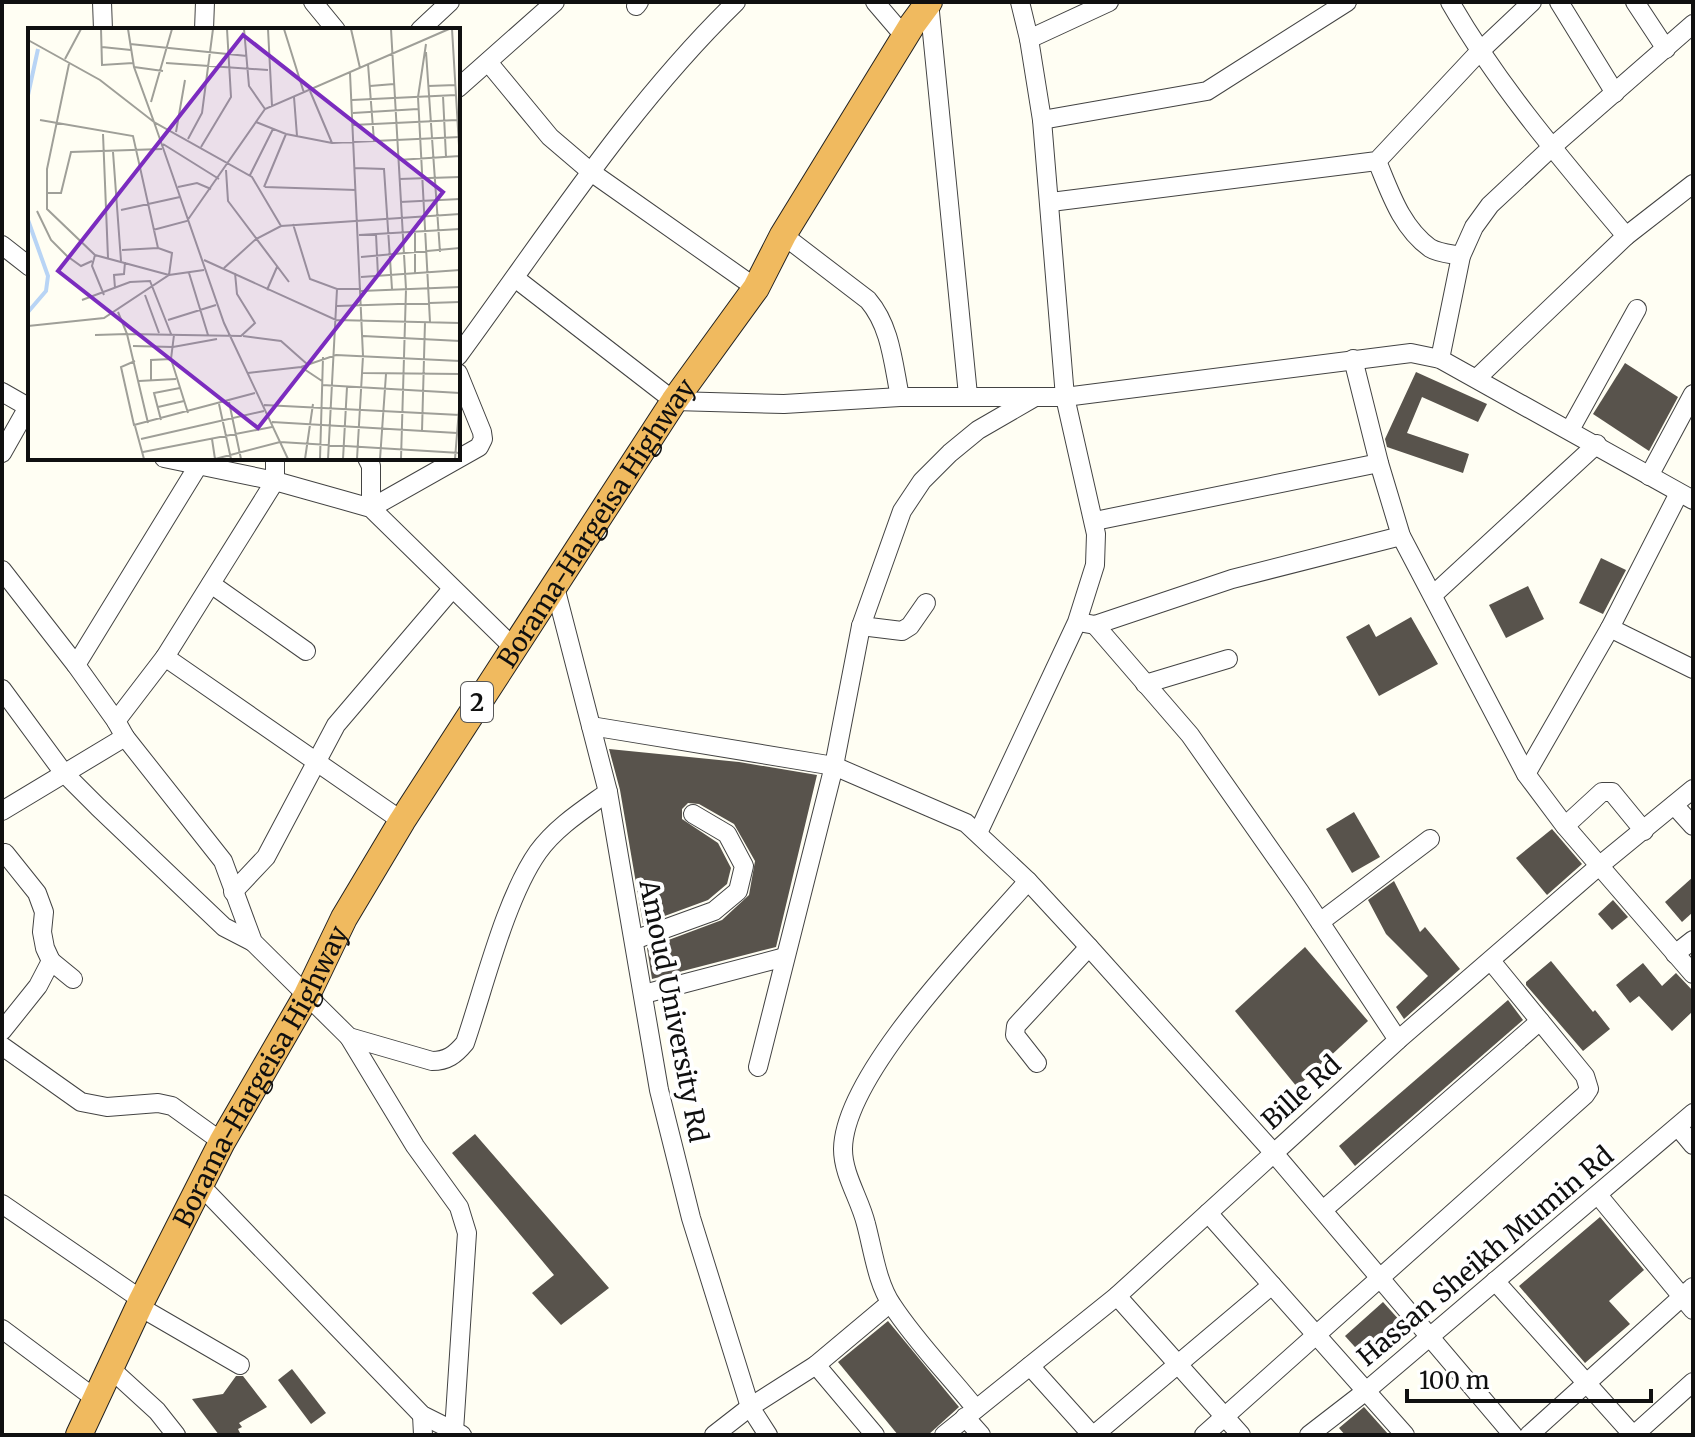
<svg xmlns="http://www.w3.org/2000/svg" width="1695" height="1437" font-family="Merriweather,serif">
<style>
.building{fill:#58534c}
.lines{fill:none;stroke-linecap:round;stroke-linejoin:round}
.minor-casing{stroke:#434343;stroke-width:20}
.highway-casing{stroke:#212121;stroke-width:28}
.minor{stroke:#fff;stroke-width:18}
.highway{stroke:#f0ba5f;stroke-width:26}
.labels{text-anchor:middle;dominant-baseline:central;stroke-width:8;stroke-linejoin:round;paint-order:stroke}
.shield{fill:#fff;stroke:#585858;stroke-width:2}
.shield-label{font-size:24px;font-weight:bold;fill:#101010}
.street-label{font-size:26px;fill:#101010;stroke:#fff}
.inset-river{fill:none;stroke:#b8d4f5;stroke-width:4}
.inset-road{fill:none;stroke:#9f9f98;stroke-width:2}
.view{fill:#7b2cbf;fill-opacity:0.15;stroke:#7b2cbf;stroke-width:4}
.inset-edge{fill:none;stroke:#101010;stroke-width:4}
</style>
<rect width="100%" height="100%" fill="#fffef3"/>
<g class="building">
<path d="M1625 363 1678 397 1649 451 1593 414Z"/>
<path d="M1416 372 1487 404 1478 422 1422 397 1407 433 1469 454 1463 473 1387 447 1385 439Z"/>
<path d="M1601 558 1626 570 1603 614 1579 603Z"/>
<path d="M1528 586 1544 619 1506 638 1489 605Z"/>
<path d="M1411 617 1438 664 1379 696 1346 637 1369 624 1376 637Z"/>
<path d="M609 749 739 762 817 775 776 947 652 979 647 948 722 920 749 895 755 861 734 824 699 804 688 803 682 809V819L718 843 731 868 727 884 708 900 643 924 620 790Z"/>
<path d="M1354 812 1380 857 1352 873 1326 829Z"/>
<path d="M1552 829 1582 864 1547 895 1516 858Z"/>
<path d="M1693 877V912L1682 922 1665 902Z"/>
<path d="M1394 881 1420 932 1425 927 1460 969 1404 1019 1396 1007 1428 976 1386 934 1368 900Z"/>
<path d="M1613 900 1628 917 1612 930 1598 914Z"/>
<path d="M1305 947 1368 1021 1297 1087 1235 1011Z"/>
<path d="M1551 961 1593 1012 1595 1010 1610 1029 1583 1051 1526 985V982Z"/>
<path d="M1643 963 1662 986 1676 973 1693 991V1011L1672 1031 1639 996 1630 1003 1616 985Z"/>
<path d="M1508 1000 1523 1020 1355 1166 1339 1146Z"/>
<path d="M475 1134 609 1288 561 1325 532 1293 554 1275 452 1153Z"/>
<path d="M1600 1217 1644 1270 1609 1301 1630 1324 1585 1363 1519 1286Z"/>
<path d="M1383 1302 1411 1333 1373 1367 1345 1336Z"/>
<path d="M888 1321 959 1407 928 1435H898L838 1362Z"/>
<path d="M292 1369 326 1413 311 1424 278 1380Z"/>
<path d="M236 1376H243L267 1407 239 1423 242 1427 238 1429 241 1435H219L192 1399 223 1394Z"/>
<path d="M1364 1407 1389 1435H1345L1339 1428Z"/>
</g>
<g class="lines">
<g class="minor-casing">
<g id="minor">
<path d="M102 2 103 30"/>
<path d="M313 2 336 30"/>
<path d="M875 2 905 37"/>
<path d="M929 2 968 395"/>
<path d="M1450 2C1499 87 1563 161 1626 236"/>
<path d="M1559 2 1615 93"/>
<path d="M1635 2 1666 49"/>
<path d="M636 6 639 2"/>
<path d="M204 30 205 2"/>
<path d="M420 30 450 2"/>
<path d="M1029 39 1109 2"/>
<path d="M488 62 550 137 591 172 756 288"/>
<path d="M458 88 555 2"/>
<path d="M1042 120 1207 91 1347 2"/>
<path d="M1377 161C1390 192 1401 227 1430 248 1438 253 1451 254 1461 256"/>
<path d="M1051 202 1377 161 1479 52 1532 2"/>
<path d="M783 235 868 300C891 327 893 363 900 397"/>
<path d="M2 245 30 267"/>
<path d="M515 278 674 401 784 404 900 397H1065L1411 353 1440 359 1693 500"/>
<path d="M458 356C547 235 628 107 736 2"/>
<path d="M1353 359 1379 463 1401 536 1526 774 1565 826 1693 974"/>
<path d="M1440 359 1461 256 1474 227 1490 205 1552 147 1693 24"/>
<path d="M1477 378 1626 236 1693 184"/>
<path d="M2 392 30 408"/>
<path d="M1570 430 1637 309"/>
<path d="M2 453 28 407"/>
<path d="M164 458 275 481 371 508 514 648"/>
<path d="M367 458 371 466V508"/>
<path d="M1649 476 1693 394"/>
<path d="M371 508 479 447 483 439 482 432 458 373"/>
<path d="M1095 521 1379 463"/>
<path d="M2 570 76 665 116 721 125 737 223 861 253 942 349 1037 432 1061C447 1061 455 1055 465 1043 484 988 505 899 538 852 556 827 583 810 608 792"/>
<path d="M211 584 306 651"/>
<path d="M555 587 608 792 659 1090 691 1218 750 1407 768 1435"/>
<path d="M1433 595 1597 444"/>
<path d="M1084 623 1095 625 1232 579 1401 536"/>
<path d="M1095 625 1190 735 1300 892 1398 1040"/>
<path d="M861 626 902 631 910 626 926 603"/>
<path d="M1610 628 1693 669"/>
<path d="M165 657 402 821"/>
<path d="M76 665 198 466"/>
<path d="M1145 684 1228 659"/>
<path d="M2 689 63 772 98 807 224 927 253 942"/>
<path d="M116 721 165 657 275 481V458"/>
<path d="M591 726 834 766 966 823 1028 881 1089 947 1273 1152 1513 1435"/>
<path d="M1526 774 1610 628 1679 493"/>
<path d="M1674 805 1693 826"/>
<path d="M2 811 125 737"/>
<path d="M1565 826 1602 792H1612L1644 831"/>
<path d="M978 833 1077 622 1095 565 1096 534 1065 397 1042 120 1029 39 1020 2"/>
<path d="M5 853 37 893 44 912 42 932 45 948 51 961"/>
<path d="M233 892 266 857 336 725 452 589"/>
<path d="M1320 922 1430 839"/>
<path d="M634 940 714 911 738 891 744 866 727 834 693 814"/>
<path d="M1675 954 1693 940"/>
<path d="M644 994 785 957"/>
<path d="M2 1031 38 986 51 961 73 979"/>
<path d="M349 1037 415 1146 459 1207 467 1233 454 1431"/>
<path d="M2 1046 81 1102 107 1107 158 1103 172 1106 222 1142"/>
<path d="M1037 1063 1015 1035 1016 1026 1089 947"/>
<path d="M758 1067 834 766 861 626 902 511 922 481 950 453 978 430 1035 397"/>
<path d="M1678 1127 1693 1145"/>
<path d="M201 1186 422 1415 462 1435"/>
<path d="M1598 1195 1693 1310"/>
<path d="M2 1204 142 1300"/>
<path d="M1323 1210 1540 1021"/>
<path d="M1208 1213 1405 1435"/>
<path d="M1495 1281 1633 1435"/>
<path d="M1117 1296 1241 1435"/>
<path d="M140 1307 240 1365"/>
<path d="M2 1329 97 1400"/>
<path d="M816 1365 875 1435"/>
<path d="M1030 1366 1092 1435"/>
<path d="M111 1369 157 1411 176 1435"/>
<path d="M976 1409C949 1375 916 1342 892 1305 877 1283 873 1250 866 1224 860 1199 843 1175 843 1149 844 1073 978 939 1028 881"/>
<path d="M422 1415 423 1435"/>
<path d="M965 1417 981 1435"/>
<path d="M714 1435 750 1407 816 1365 890 1303"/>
<path d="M944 1435 1117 1296 1398 1040 1599 866 1693 789"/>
<path d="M1094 1435 1272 1285"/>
<path d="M1204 1435 1585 1095 1589 1089 1585 1076 1491 961"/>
<path d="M1309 1435 1366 1391 1693 1113"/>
<path d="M1529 1435 1693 1287"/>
<path d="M1634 1435 1693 1382"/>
</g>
</g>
<g class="highway-casing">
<g id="highway">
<path id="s1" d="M79 1435 142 1300 222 1142 307 995 344 918 402 821 674 401 756 288 783 235 912 25 929 2"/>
</g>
</g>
<use href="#minor" class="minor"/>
<use href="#highway" class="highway"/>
</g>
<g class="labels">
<rect class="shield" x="461" y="682" width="32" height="40" rx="6"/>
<g class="shield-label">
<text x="477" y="702">2</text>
</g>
<g class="street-label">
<text stroke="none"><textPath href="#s1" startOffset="1050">Borama-Hargeisa Highway</textPath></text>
<text transform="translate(674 1011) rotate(79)">Amoud University Rd</text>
<text stroke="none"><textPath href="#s1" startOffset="402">Borama-Hargeisa Highway</textPath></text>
<text transform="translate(1301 1092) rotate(-42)">Bille Rd</text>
<text transform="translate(1485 1256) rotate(-40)">Hassan Sheikh Mumin Rd</text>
</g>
</g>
<g transform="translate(28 28)">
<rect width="432" height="432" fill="#fffef3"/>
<path class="inset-river" d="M0 67 10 21M0 192 20 248 18 263 0 284"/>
<path class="inset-road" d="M73 1 74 37 105 35M100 1 106 39 126 94 224 149 253 198M216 1 221 58 237 81M240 1 244 78M256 1 276 65M323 1 332 40M363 1 378 261 373 431M424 1 432 134M0 12 72 52 126 94 196 295 260 431M102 16 219 28M398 16 390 69 402 294M74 19 103 22M398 24 412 224M37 31 53 1M138 35 240 42M41 36 19 141V181L67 227 141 247M340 36 346 113M106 39 135 43M322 45 335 328 329 431M342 58 366 56M400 58 428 57M282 63 304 115M415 68 418 129M266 69 269 108M324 72 428 67M123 74 144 1M325 85 390 81M12 92 105 108 130 220 144 225 141 247M228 94 258 106 304 115 432 109M325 97 429 92M148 104 157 52M75 106 80 230M160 111 174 85 185 1M135 116 191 151M173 119 203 69 199 1M85 124 93 233M370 132 432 128M327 140 356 141 364 261M198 142 200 173 261 254M222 147 245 101M371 151 432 149M150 159 169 155 183 161M236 159 258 106M237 159 328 162M18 165H33L43 124 134 121M372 174 432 171M93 182 152 169M9 183 23 212 39 228 53 238 64 233M265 196 282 251 309 261H333M125 202 159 193 237 81 421 1M387 204V246M348 206 350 248M331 207 432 201M94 222 130 220M67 227 64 238 76 267M333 229 432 220M176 232 308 292 432 295M196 240 228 211 253 198 432 186M161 245 180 307M333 249 432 242M87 260 86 247 96 246 97 234M239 262 249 239M333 263 432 259M117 267 131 305M54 272 102 254 122 253 143 306M309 278 432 274M90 284 99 306 213 308 227 295 209 266 207 245M140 292 188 277M0 298 76 290 141 247 176 242M67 307 99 306 120 395M146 307 143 331 160 385M215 308 253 313 279 336M335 308 432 313M105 318 145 319 189 311M107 333 93 339 106 397 227 365M273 339 294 353M220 345 273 339 308 327 432 333M335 345 432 346M111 353 148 351M123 353V332L143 331M294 357 432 365M201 374 213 431M191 376 203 431M236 377 432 387M130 379 156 373M133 392 126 365 152 360M244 394 429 405M107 398 116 431M394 403 397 294M113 411 236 383M184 411 187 431 252 414 432 425M115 424 244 399M277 431 285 376M292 431 295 329M300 431 309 261M315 431 319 359M352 431 358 346M427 431 432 369"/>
<path class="view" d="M215 7 415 164 230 400 30 243Z"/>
<rect width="432" height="432" class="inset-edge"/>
</g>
<rect width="1695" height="1437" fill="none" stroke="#101010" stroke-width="8"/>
<path d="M1407 1389v12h244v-12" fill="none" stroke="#101010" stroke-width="4"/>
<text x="1419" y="1389" font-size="24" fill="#101010" stroke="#ffffff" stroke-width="6" paint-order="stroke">100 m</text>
</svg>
